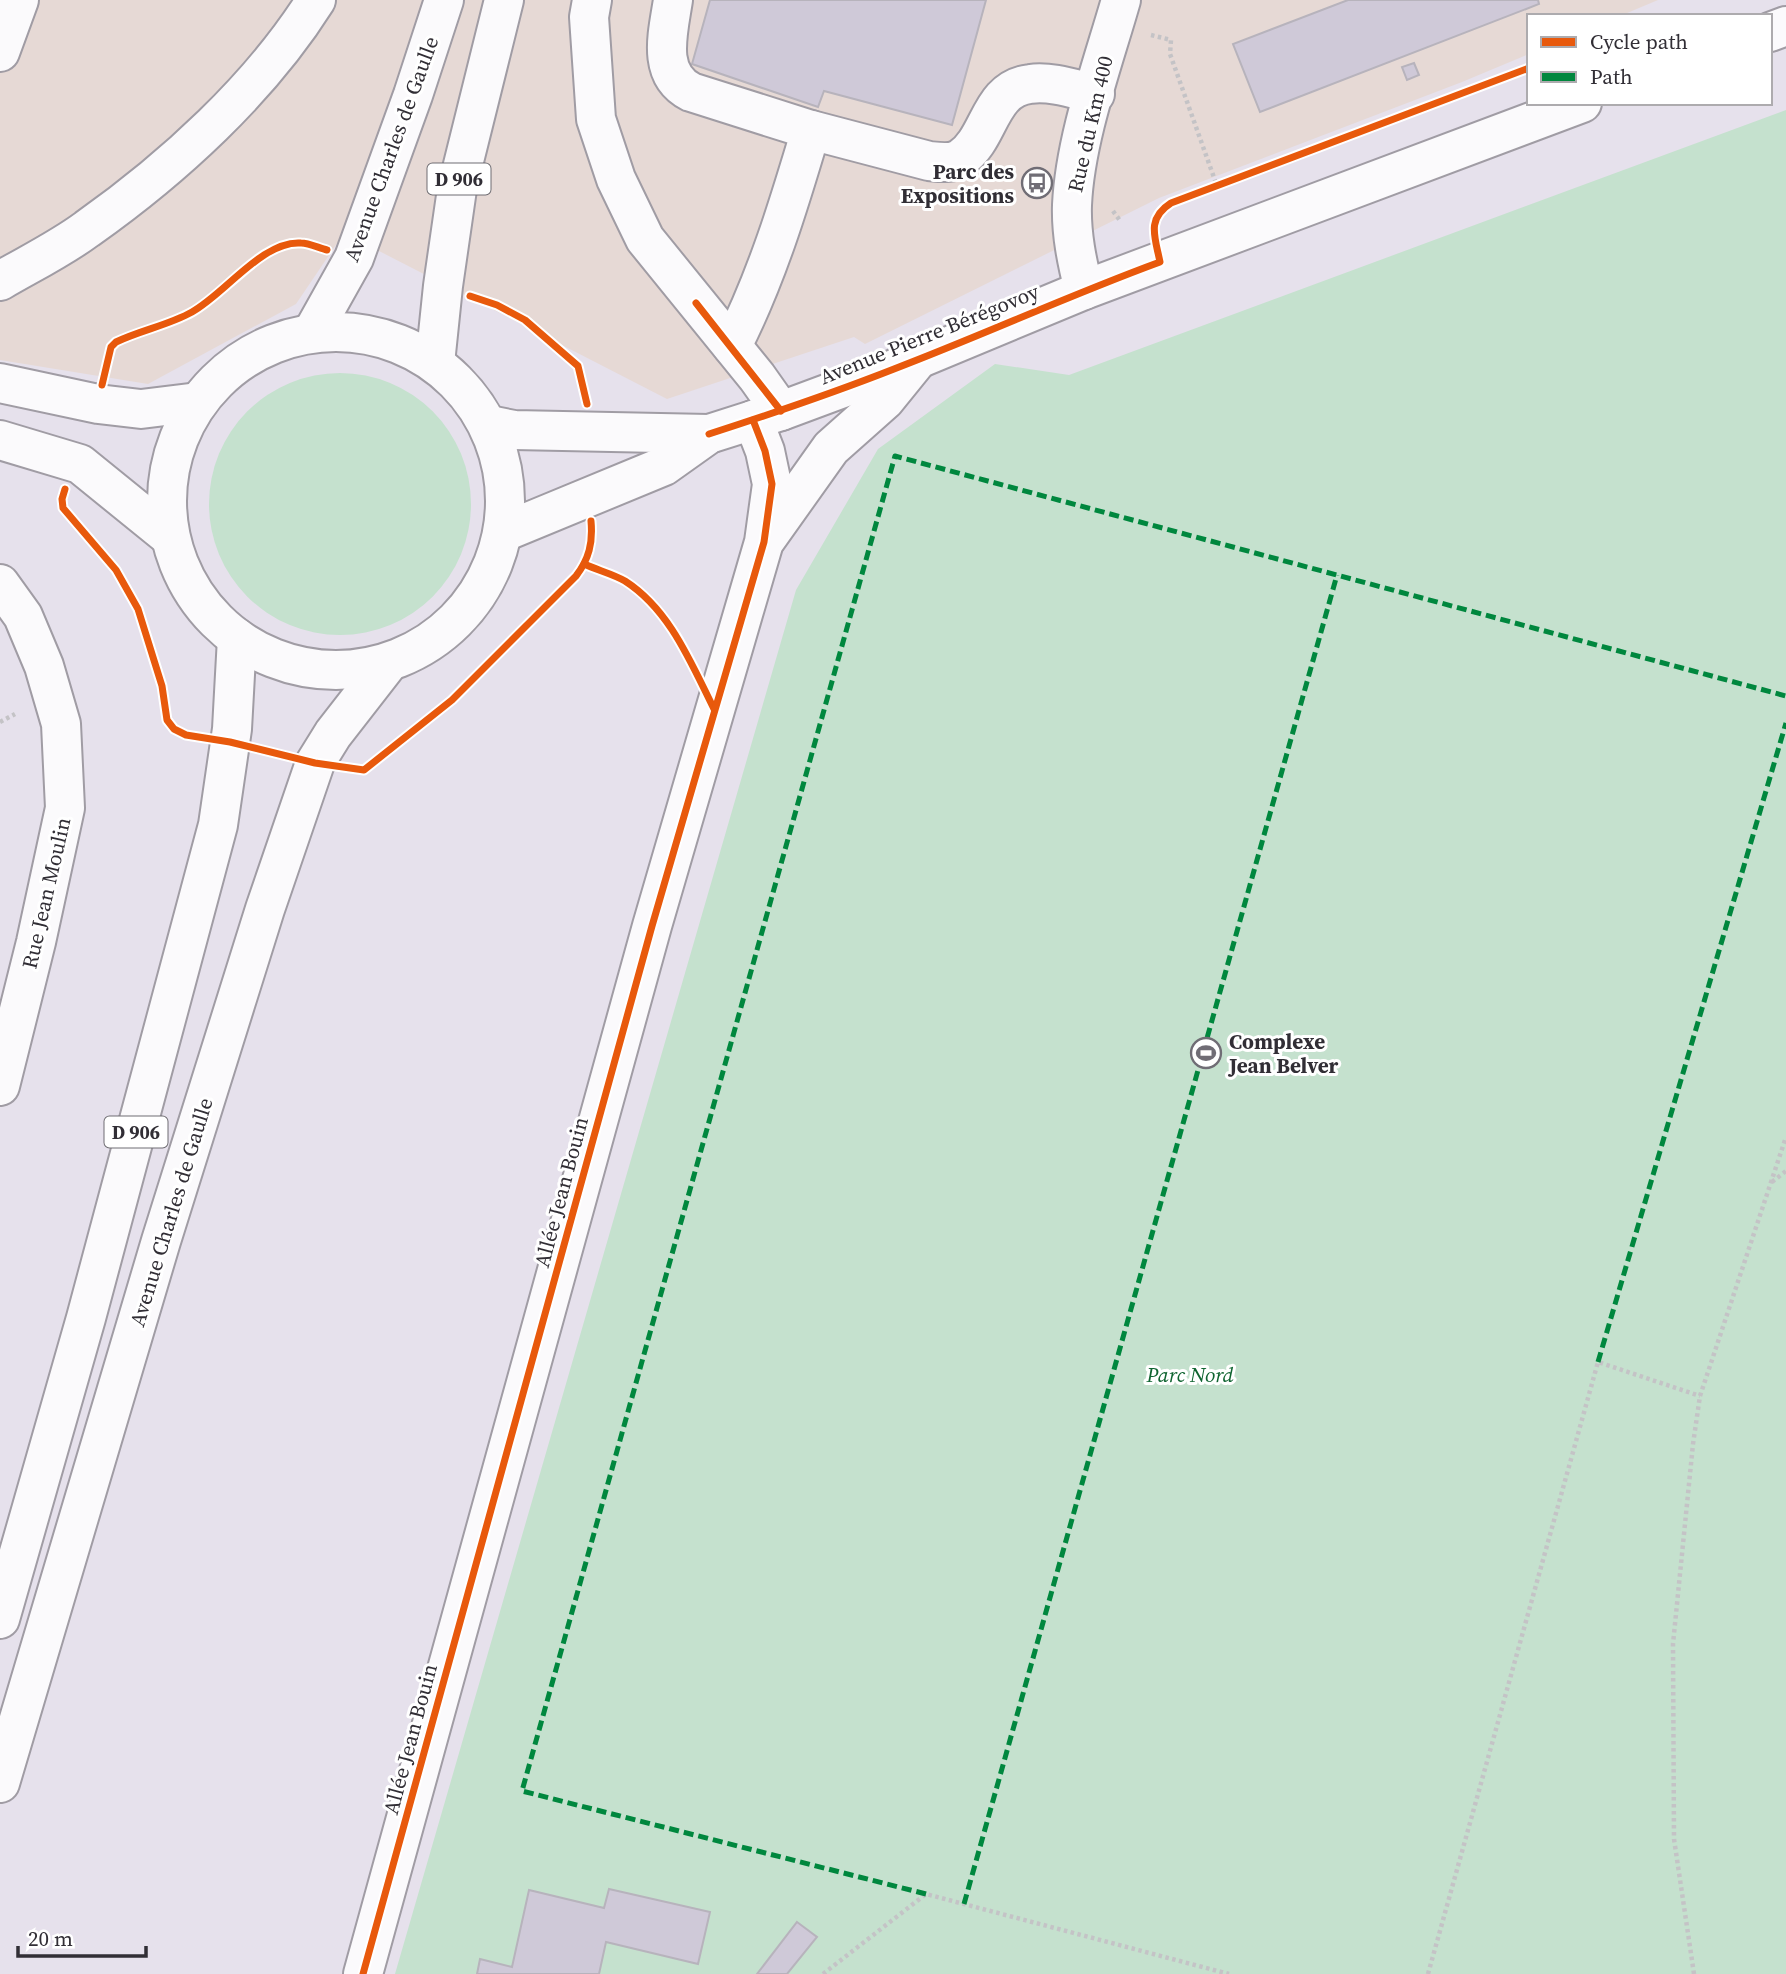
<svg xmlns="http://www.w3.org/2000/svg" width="1786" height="1974" font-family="'Source Serif 4',serif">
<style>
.commercial{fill:#e6d9d5}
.green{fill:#c5e1ce}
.building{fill:#cfc9d8;stroke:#b7b3bc;stroke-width:2}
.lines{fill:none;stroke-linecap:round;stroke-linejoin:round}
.minor-casing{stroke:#a09ca4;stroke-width:42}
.major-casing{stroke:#a09ca4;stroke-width:42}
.path{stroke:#c4c3c6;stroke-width:4.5;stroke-dasharray:3.5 3.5;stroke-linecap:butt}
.minor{stroke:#fbfafc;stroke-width:38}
.major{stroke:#fbfafc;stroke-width:38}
.quiet{stroke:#00873e;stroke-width:5;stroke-dasharray:10 5;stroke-linecap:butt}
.cycleway-casing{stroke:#fff;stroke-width:11}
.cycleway{stroke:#e8590c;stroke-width:7}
.labels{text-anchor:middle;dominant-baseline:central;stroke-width:6;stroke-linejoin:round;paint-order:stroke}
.shield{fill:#fff;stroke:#6f6d72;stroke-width:2}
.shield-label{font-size:19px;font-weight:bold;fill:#312e35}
.street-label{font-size:21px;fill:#312e35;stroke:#fff}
.poi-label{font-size:21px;font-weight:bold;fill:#312e35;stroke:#fff;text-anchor:end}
.park-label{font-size:21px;font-style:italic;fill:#0f6430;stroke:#fff}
</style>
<rect width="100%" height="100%" fill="#e6e1ec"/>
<path class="commercial" d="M0 0H1658L1620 16H1529V54L1462 82 1159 198 865 344 854 337 667 399 344 233 296 304 148 384 0 360Z"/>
<g class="green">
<path d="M1786 110V1974H395L796 590 878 449 995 364 1069 375Z"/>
<circle cx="340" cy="504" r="131"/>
</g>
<g class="building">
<path d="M710 0H986L952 125 824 91 818 107 692 64Z"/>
<path d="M1348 0H1538L1539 4 1260 112 1233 44Z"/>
<path d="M1414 63 1419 75 1407 80 1402 67Z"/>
<path d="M609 1889 710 1912 698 1964 606 1942 599 1974H477L480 1959 512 1967 529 1890 604 1908Z"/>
<path d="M797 1922 817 1937 787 1974H757Z"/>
</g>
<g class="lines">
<g class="minor-casing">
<g id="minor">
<path d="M592 0 589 17 596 119 616 179 645 239 757 377 781 411"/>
<path d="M673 0C668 33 656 74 691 92L811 130"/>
<path d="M1770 32 1786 26"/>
<path d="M0 52 19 0"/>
<path d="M0 281C29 264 60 249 87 229 172 169 260 89 316 0"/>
<path d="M1084 290C1077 262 1071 234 1072 205 1075 139 1103 63 1121 0"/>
<path d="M732 346C767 277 789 204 811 130L929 161C939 162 952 164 961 158 991 138 988 89 1030 84 1051 81 1074 89 1095 94"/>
<path d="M489 425 514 430 709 434"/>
<path d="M504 532 664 466 709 434 781 411 894 369 1084 290 1582 103"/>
<path d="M767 538 831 448 885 400 915 363"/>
<path d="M0 584 23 616 44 666 61 724 65 808 36 942 0 1086"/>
<path d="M363 1974 652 926 764 542 772 484 765 451 753 420"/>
</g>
</g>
<g class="major-casing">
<g id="major">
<circle cx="336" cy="501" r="169"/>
<path d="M312 333 354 258 413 95 444 0"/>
<path d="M435 363 443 286 457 189 504 0"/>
<path d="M0 383 98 404 141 409 198 402"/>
<path d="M0 440 80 464 170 537"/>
<path d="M0 1619 86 1318 218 825 232 729 237 638"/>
<path d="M0 1783 161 1241 265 909 315 763 333 734 389 662"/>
</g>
</g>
<g class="path">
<path d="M1151 35 1171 40 1170 54 1217 186"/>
<path d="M1113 211 1121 222"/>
<path d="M0 722 15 714"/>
<path d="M1772 1182 1786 1171"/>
<path d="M823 1974 926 1894 1229 1974"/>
<path d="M1428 1974 1598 1362 1700 1396"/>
<path d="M1694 1974 1674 1839 1673 1644 1693 1444 1700 1396 1786 1137"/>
</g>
<use href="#minor" class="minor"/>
<use href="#major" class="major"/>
<g class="quiet">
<path d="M1598 1362 1786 723"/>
<path d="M926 1894 522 1791 895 456 1786 696"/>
<path d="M964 1904 1337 575"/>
</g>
<g class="cycleway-casing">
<g id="cycleway">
<path d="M470 296 497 305 525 320 578 366 587 404"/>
<path d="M696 303 781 411"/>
<path d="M102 385 111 347 116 342C141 330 169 325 192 312 225 294 263 240 301 243 309 243 319 248 327 250"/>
<path d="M709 434C771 414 833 393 894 369 983 335 1070 295 1160 262 1155 237 1146 219 1171 203L1529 68"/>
<path d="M65 489 62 499 63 508 116 570 138 609 162 686 167 720 174 729 186 735 230 742 315 763 364 770 452 700 576 576C589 559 593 543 591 521"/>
<path d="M584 564C597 570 613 574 625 581 670 610 691 663 714 709"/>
<path d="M363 1974 652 926 764 542 772 484 765 451 753 420"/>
</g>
</g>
<use href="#cycleway" class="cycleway"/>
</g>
<defs>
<g id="bus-ring" transform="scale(1.575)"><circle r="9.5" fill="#fff" stroke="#706d75" stroke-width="1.5"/><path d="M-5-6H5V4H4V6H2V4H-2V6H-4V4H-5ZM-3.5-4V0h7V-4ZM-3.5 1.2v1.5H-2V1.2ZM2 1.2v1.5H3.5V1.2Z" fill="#706d75"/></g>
<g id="stadium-ring" transform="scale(1.575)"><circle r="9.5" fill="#fff" stroke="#706d75" stroke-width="1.5"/><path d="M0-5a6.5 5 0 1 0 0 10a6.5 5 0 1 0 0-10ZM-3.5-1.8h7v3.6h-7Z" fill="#706d75"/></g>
</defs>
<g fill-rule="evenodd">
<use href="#bus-ring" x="1037" y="183"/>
<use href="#stadium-ring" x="1206" y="1053"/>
</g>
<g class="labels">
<g class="shield">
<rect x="427.5" y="163.5" width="63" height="31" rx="5"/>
<rect x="104.5" y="1116.5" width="63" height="31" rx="5"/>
</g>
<g class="shield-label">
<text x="459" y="179">D 906</text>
<text x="136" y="1132">D 906</text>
</g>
<g class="street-label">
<text transform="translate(1090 124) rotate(-77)">Rue du Km 400</text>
<text transform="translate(391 149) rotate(-70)">Avenue Charles de Gaulle</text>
<text transform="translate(929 334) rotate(-22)">Avenue Pierre Bérégovoy</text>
<text transform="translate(46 893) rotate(-77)">Rue Jean Moulin</text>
<text transform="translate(561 1192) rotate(-75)">Allée Jean Bouin</text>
<text transform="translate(171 1212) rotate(-73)">Avenue Charles de Gaulle</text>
<text transform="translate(410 1739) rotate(-75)">Allée Jean Bouin</text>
</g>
<g class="poi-label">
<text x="1014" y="171">Parc des<tspan x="1014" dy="24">Expositions</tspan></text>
<text x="1229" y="1041" text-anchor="start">Complexe<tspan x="1229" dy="24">Jean Belver</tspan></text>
</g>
<g class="park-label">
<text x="1190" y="1374">Parc Nord</text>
</g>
</g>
<rect x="1527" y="14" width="245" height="91" fill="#ffffff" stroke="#adabae" stroke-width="2"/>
<rect x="1541" y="37" width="35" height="10" fill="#e8590c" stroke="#adabae" stroke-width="2"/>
<text x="1590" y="49" font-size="21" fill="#312e35">Cycle path</text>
<rect x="1541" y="72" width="35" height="10" fill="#00873e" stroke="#adabae" stroke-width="2"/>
<text x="1590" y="84" font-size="21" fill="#312e35">Path</text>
<path d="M18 1946v10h128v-10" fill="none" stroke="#312e35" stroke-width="3.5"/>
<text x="28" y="1946" font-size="21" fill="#312e35" stroke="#ffffff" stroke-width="5" paint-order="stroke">20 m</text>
</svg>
